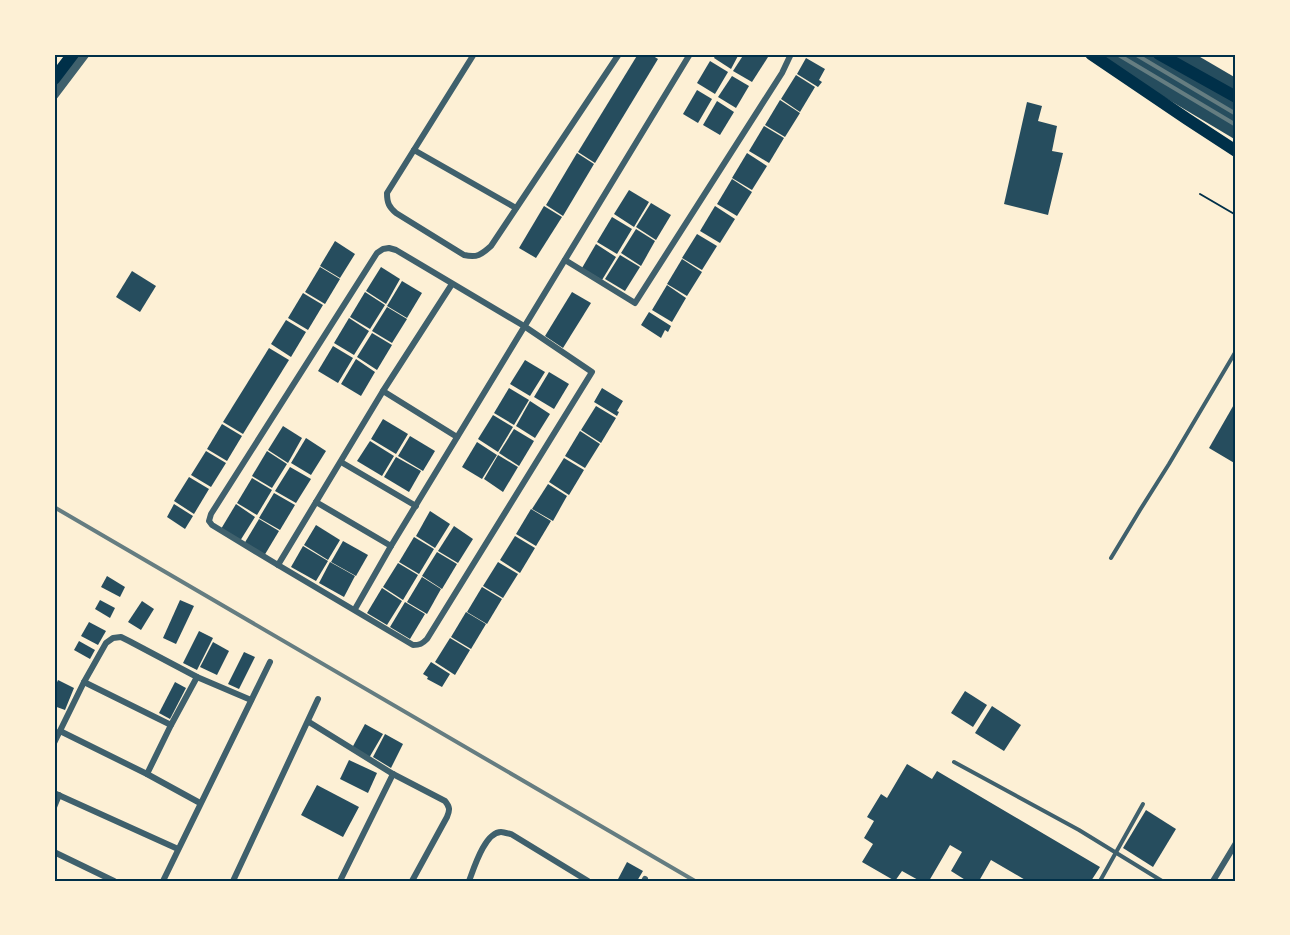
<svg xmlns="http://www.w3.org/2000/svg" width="1290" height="935" font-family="Rubik,sans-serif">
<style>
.building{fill:#264d5e}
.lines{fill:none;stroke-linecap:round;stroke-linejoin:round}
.path{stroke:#003049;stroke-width:2}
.service{stroke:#3f606c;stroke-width:4}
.minor{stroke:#3f606c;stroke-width:6}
.tertiary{stroke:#3f606c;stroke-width:9}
.trunk{stroke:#003049;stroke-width:12}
.rail{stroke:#657d81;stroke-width:4}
.neatline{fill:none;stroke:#003049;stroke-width:2}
</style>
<rect width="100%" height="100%" fill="#fdf0d5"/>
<g class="building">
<path d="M638 54H650L658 59 595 163 578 152Z"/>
<path d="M716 54H739L731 69 714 58Z"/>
<path d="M744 54H763L768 57 752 82 733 71Z"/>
<path d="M1092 54H1195L1236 78V140Z"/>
<path d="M806 58 825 69 819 80 822 82 818 87 797 74Z"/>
<path d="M710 61 728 72 715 94 697 83Z"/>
<path d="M796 75 815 87 800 112 781 99Z"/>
<path d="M732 76 749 86 736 108 718 97Z"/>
<path d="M697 90 712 99 698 123 683 114Z"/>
<path d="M780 100 800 113 785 137 765 125Z"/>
<path d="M717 101 734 112 720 135 703 125Z"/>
<path d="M1027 102 1042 106 1038 121 1057 126 1052 151 1063 153 1048 215 1004 204Z"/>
<path d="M764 126 784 138 769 163 749 151Z"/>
<path d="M577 153 594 164 563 216 546 205Z"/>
<path d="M747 153 767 166 752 190 732 178Z"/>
<path d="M732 179 752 192 737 216 717 204Z"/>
<path d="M629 190 649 202 634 227 614 214Z"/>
<path d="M651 203 671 215 656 240 636 227Z"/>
<path d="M544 206 562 217 536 258 519 248Z"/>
<path d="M715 206 735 219 720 243 700 231Z"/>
<path d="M612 217 632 229 617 254 597 242Z"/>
<path d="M636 229 655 241 641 266 621 253Z"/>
<path d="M697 234 717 246 702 270 682 258Z"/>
<path d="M335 241 355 254 340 278 320 266Z"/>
<path d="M596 244 616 257 602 280 582 268Z"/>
<path d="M620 255 640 267 625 291 605 279Z"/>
<path d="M682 259 702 272 687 296 667 284Z"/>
<path d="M320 267 340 279 325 304 305 292Z"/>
<path d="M381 267 400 279 386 304 366 291Z"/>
<path d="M132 271 156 286 140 312 116 297Z"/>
<path d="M402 281 422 293 407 318 387 306Z"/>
<path d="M667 285 686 298 672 322 652 310Z"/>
<path d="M365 292 385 305 370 329 350 317Z"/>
<path d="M572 292 591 303 563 348 545 336Z"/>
<path d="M303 293 323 305 308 330 288 318Z"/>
<path d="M387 307 407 319 392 343 372 331Z"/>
<path d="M649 312 671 326 668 332 665 330 661 338 641 325Z"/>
<path d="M349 318 369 331 354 355 334 343Z"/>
<path d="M286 320 306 332 291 357 271 344Z"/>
<path d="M372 333 392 345 377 370 357 357Z"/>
<path d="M333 346 353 358 338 383 318 371Z"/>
<path d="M269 348 289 360 243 434 223 422Z"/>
<path d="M356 359 375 372 361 396 341 384Z"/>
<path d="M525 360 545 372 530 396 510 384Z"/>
<path d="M549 372 569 384 554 409 534 397Z"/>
<path d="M509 388 529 400 514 425 494 413Z"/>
<path d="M602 388 623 401 617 411 619 412 617 416 594 402Z"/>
<path d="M530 401 550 414 535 438 516 426Z"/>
<path d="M1236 401V464L1209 448Z"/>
<path d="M596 406 616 418 601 443 581 430Z"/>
<path d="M493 415 513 427 498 452 478 439Z"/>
<path d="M383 419 408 434 396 454 371 439Z"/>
<path d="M222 424 242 436 227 461 207 449Z"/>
<path d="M283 426 302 438 288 463 268 450Z"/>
<path d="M514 429 534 441 519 466 499 453Z"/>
<path d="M580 431 600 444 585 468 565 456Z"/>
<path d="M410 436 435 451 423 471 398 456Z"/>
<path d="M306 438 326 451 311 475 291 463Z"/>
<path d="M370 441 394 456 382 476 357 461Z"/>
<path d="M477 442 497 455 482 479 462 467Z"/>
<path d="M206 451 226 463 211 487 191 475Z"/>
<path d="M267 451 287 464 272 488 252 476Z"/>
<path d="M498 455 518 467 503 492 484 479Z"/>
<path d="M396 457 421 471 409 492 384 477Z"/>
<path d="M564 458 584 470 569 495 549 482Z"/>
<path d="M290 467 311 479 296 503 275 491Z"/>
<path d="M189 477 209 489 194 514 174 501Z"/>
<path d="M252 478 272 490 257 515 237 503Z"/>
<path d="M548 484 567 496 553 521 532 509Z"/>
<path d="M274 493 295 505 280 530 259 518Z"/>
<path d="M174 504 193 516 185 529 167 517Z"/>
<path d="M236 504 255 517 240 541 221 529Z"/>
<path d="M531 509 551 521 536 546 516 534Z"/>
<path d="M430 511 450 524 435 548 416 536Z"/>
<path d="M259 519 279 531 264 556 244 544Z"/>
<path d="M316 525 340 540 328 560 304 545Z"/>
<path d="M454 526 473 539 458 563 438 551Z"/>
<path d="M515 536 535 548 520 573 500 560Z"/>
<path d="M414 537 434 549 419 574 399 562Z"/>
<path d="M343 541 368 555 356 576 331 562Z"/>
<path d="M303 546 328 561 316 581 291 567Z"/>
<path d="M437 552 457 564 442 589 422 576Z"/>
<path d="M330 562 355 576 344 597 319 583Z"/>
<path d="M498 562 518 574 503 598 483 586Z"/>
<path d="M398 563 418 575 403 600 383 587Z"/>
<path d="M107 576 125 587 120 597 101 587Z"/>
<path d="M422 577 441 589 427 614 407 602Z"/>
<path d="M482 587 502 599 487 624 467 612Z"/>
<path d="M382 588 402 601 387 625 367 613Z"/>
<path d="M100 600 115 608 110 618 95 609Z"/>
<path d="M180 600 194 606 176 644 163 638Z"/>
<path d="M142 601 154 609 141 630 128 622Z"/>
<path d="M405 602 425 614 410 639 390 627Z"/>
<path d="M466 612 486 624 471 649 451 637Z"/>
<path d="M89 622 106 631 98 645 81 636Z"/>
<path d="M199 631 213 638 197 670 183 663Z"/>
<path d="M450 638 470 650 455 675 435 662Z"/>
<path d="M79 641 95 650 90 659 74 650Z"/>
<path d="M213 642 229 651 217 675 200 667Z"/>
<path d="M244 652 255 657 239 689 228 684Z"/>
<path d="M431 662 450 674 442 687 427 679 428 677 423 674Z"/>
<path d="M58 680 74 688 65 710 54 706V689Z"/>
<path d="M175 682 186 688 170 719 159 713Z"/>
<path d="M965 691 987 705 973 727 951 713Z"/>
<path d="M992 706 1021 725 1004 751 975 733Z"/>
<path d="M365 724 383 734 369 758 352 748Z"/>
<path d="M385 734 403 744 391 768 373 757Z"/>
<path d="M349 760 377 773 368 793 340 779Z"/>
<path d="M907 764 932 779 937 771 1100 867 1091 881H1027L991 860 979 881H967L951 871 962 852 950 845 929 881H920L902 871 895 881 862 862 873 844 864 838 874 821 867 817 881 794 887 798Z"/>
<path d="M317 785 359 807 343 837 301 815Z"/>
<path d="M1146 810 1176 829 1153 867 1123 848Z"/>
<path d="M627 862 643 871 637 881H617Z"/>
</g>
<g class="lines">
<path class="path" d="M1200 194 1236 215"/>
<g class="service">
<path d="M1111 558 1140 510 1169 464 1236 351"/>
<path d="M954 762 1079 830 1162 881"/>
<path d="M1100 881 1143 804"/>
</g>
<g class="minor">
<path d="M474 54 387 193C387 203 389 207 396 213L464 255C477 258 481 255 491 246L619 54"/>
<path d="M414 150 516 208"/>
<path d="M389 248 396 250 524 326 592 372 427 639C422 644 420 645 413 645L278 565 212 525 209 521 211 514 377 253 383 249Z"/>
<path d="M565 260 635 303 782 73 791 54"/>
<path d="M383 391 457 437"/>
<path d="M341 462 416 506"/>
<path d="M316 502 391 546"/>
<path d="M278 565 383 391 452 284"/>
<path d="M355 609 391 546 690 54"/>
<path d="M84 682 171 725"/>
<path d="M309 722 393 774 445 801C450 807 450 810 447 817L412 881"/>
<path d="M60 731 147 774 200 803"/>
<path d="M54 743 84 682 106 643 113 638 121 637 129 641 197 677 251 700"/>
<path d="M147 774 171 725 197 677"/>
<path d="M54 793 178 849"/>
<path d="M54 807 59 795"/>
<path d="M54 852 114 881"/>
<path d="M163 881 270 662"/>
<path d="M233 881 318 699"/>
<path d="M340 881 393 774"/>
<path d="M469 881C474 868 485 832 501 832 502 832 510 834 511 834L588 881"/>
<path d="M644 881 645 879"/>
<path d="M1213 881 1236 843"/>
</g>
<path class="tertiary" d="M54 95 85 54"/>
<g class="trunk">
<path d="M1091 54 1187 119 1236 151"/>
<path d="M1159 54 1236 97"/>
<path d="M54 79 73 54"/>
</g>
<g class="rail">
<path d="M1117 54 1236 125"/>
<path d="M1135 54 1236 114"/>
<path d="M54 507 695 881"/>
</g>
</g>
<rect width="1290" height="935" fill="none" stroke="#fdf0d5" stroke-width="111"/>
<rect x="56" y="56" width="1178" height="824" class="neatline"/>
</svg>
